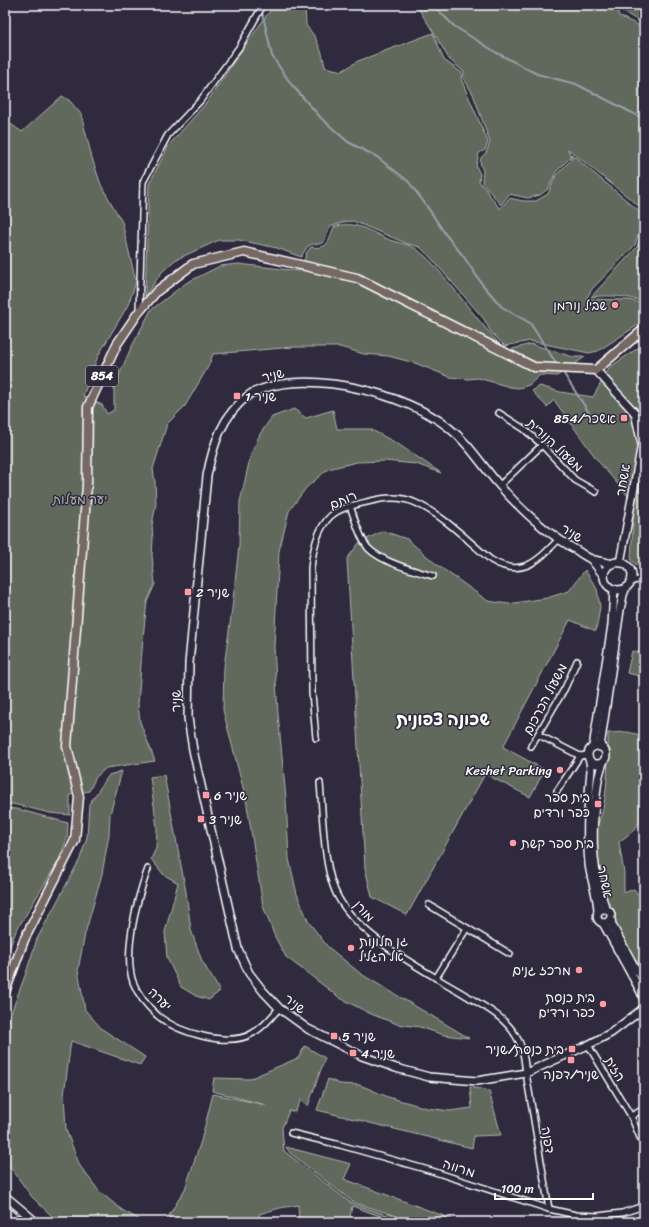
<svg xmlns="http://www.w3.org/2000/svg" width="649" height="1227" font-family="Sriracha,'Playpen Sans Hebrew',sans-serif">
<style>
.green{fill:#61695c;stroke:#b0b4ae}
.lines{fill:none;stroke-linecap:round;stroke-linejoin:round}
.stream{stroke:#94a3ac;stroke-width:2}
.street-casing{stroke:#fff;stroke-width:8}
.secondary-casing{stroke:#fff;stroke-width:10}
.primary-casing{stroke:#fff;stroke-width:11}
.street{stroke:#2f2a3d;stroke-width:5}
.secondary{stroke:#2f2a3d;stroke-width:7}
.primary{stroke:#766964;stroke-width:8}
.poi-dot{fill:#ff9aa2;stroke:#2f2a3d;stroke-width:1.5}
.labels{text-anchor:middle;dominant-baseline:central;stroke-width:3;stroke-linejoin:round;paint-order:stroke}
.shield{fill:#2f2a3d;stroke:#c1bfc5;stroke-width:1}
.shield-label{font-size:12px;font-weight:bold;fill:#fff}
.poi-label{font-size:13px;fill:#fff;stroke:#2f2a3d;text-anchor:start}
.street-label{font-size:13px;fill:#fff;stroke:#2f2a3d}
.park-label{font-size:13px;fill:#b0b4ae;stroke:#2f2a3d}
.district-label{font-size:17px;font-weight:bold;fill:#fff;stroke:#2f2a3d}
</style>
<rect width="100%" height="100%" fill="#2f2a3d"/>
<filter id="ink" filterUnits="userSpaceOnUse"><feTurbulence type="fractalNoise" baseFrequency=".025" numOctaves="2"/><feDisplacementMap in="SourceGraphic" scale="8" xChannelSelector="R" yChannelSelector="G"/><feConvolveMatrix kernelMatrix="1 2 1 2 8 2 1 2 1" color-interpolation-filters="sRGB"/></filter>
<g filter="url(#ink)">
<g class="green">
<path d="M274 5H305L306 25 315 37 322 53 325 67 342 71 358 61 433 33 444 60 462 73 461 79 488 142 485 150 479 153 476 166 480 174 479 181 500 209 509 198 523 201H536L548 194 556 175 573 158 571 154 644 215 635 245 592 289 586 299 630 300 639 303 644 312V321L598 351 589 353 530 341 505 346 491 332 484 319 431 258 420 247 408 244 353 221 344 222 330 227C325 238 326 246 312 244L307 247 301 257 277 248 239 240H219L175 260 162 272 145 296 149 184 169 145 207 102 237 57Z"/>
<path d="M416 5H616L619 16 644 28V210L568 149 571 157 556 172 548 189 540 195 528 198 509 194 501 205 482 182C482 178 483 174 483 171 480 163 478 158 486 153L490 142 473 94 463 77 464 72 449 59 434 33Z"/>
<path d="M618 5H644V24L620 10Z"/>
<path d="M62 96 69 100 81 114 92 158 101 185 122 222 136 282 128 305 98 356 83 396 102 405 107 414 114 410V387L130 350 151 310 186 283 220 266 238 264 300 271 307 252 311 247C330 250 328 240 334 227 353 220 368 230 385 238 395 243 412 244 419 251 432 261 443 276 454 289 471 311 488 332 507 352L509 350 531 344 573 357H585L557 376 540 375 529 385 519 388 510 387 478 378 468 379 450 377 415 363 388 356 364 354 340 347H294L213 354 208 367 185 406 167 424 153 469 155 482 156 504 152 525 153 539 152 556 155 584 147 602 143 637 138 705 140 722 155 761 106 768 96 777 89 791 70 795V815L50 813 13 804 5 805V120L22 132Z"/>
<path d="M644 226V304C635 295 603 295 591 297L637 247Z"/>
<path d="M644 344V571L631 560 634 503 598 461 554 400 547 407 532 391 540 386 560 392 593 397 610 367Z"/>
<path d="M294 409 306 418 333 410 337 429H370L398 444 441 473 416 464 385 461 357 462 328 469 306 488 289 511 279 551 274 647 278 714 286 799 289 859 297 894 308 921 327 946 361 974 469 1038 444 1035 420 1027 397 1024 371 1014 340 998 286 957 275 937 263 906 246 799 223 710 224 667 232 609 239 546 240 502 251 454 260 434 272 417Z"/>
<path d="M383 531 407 539 436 564 488 601 508 604 547 598 569 591 585 570 597 589 600 607 596 631 570 620 503 747 545 770 530 797 485 774 407 915 372 897 365 868 347 559 359 543Z"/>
<path d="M632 651 644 653V677L627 673Z"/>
<path d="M628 732 644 736V817L633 831 619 842 624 873V893L634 889 644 902V970L641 969 634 962C615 922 594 881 595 835 596 826 601 818 603 809 608 784 608 758 608 733Z"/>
<path d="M122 771 110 814 109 835 102 874 85 934 78 970 85 1010 102 1029 145 1057 140 1065 71 1041 64 1095 66 1130 80 1166 99 1191 122 1210 144 1222H58L32 1197 5 1160V1029L26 973 37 939 80 859 87 837 89 804 109 775Z"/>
<path d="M164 775 186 892 191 930 202 961 220 991 209 1000 196 996 181 987 167 958 165 932 178 883 163 874 151 859 156 848 157 828 150 777Z"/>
<path d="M5 808 17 809 68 823 67 839 58 862 16 931 5 960Z"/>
<path d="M305 1046 325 1058 308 1106 301 1100 295 1112 289 1111 282 1128 284 1151 351 1203 396 1218V1222H391V1220L352 1206 349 1222H299L298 1205 280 1208 259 1214 260 1222H165L185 1189 201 1141 213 1094 266 1105 212 1091 214 1078 249 1079 298 1058Z"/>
<path d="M328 1079 340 1084 360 1085 388 1097 427 1108 450 1111 472 1108 470 1087 489 1091 501 1135 474 1136 472 1148 317 1110Z"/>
<path d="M286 1147 351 1164 344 1179 460 1222H397V1216L353 1202 290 1153Z"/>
</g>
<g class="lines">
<g class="stream">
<path d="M433 5 454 26 497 53 537 74 576 84 644 119"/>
<path d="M262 11 272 56 291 84 321 118 348 142 377 157 408 181 426 205 446 235 464 257 482 284 502 307 530 323 558 366"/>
<path d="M562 371 595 422"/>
</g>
<g class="street-casing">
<g id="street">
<path d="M139 312 143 182 168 135 200 101 240 46 263 5"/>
<path d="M499 413 524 429 542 445 575 480 596 492"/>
<path d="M499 486 542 445"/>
<path d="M350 506C355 519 359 537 368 548 381 562 415 571 433 576"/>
<path d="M632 581 644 579"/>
<path d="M539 735 580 756 588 755"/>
<path d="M316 738 312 693 311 568C313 549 318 523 336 512 346 506 359 504 371 501 386 497 401 496 416 503 444 516 467 540 491 560 521 578 537 562 558 540"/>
<path d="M531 746 565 688 577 661"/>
<path d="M320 783C323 815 323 870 338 897 360 938 427 972 467 996 485 1007 505 1017 516 1036 524 1048 524 1060 526 1073L549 1209"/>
<path d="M557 791 580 756"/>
<path d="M148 869C137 898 123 953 133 982 138 995 148 1007 158 1016 179 1033 229 1048 253 1033 264 1027 272 1017 279 1008"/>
<path d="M429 905 510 954"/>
<path d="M436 978 467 928"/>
<path d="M588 1045 631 1116 644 1147"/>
<path d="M631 1116 644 1109"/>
<path d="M291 1133 340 1145 432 1171 549 1209 576 1215 598 1216 622 1213 644 1206"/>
</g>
</g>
<g class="secondary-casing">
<g id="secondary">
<path d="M596 370 635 413 642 444 620 563"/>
<path d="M591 559 604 576"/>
<circle cx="618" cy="576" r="14"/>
<path d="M612 564C605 562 598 561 591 559 586 557 581 553 576 550 548 534 521 510 500 486 482 466 470 444 448 427 406 394 313 370 262 389 258 391 252 392 249 395 222 415 213 445 207 476L189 663 188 718 193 750 238 949 249 973 263 991 279 1008 308 1029 362 1056 396 1068 429 1077 477 1081 526 1073 588 1045 611 1033 644 1008"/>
<circle cx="597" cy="755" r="9"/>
<path d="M593 747 612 625 614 589"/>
<path d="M600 747 620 610 623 595 626 587"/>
<path d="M590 761 591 770C588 801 586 832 589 864 591 881 598 896 598 912"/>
<path d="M603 763C598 774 597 785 596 796 591 833 592 874 606 909"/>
<circle cx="604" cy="916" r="7"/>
<path d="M611 919 612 925 635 968 644 979"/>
<path d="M603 923 641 992 644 1000"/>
<path d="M5 1196 36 1222"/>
<path d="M5 1210 19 1222"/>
</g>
</g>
<g class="primary-casing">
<path id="primary" d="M5 992 24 940 75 840 79 797 67 746 87 485 88 407 117 344 138 313 157 291 193 264 244 252 357 278 534 367 596 370 644 329"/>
</g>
<use href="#street" class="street"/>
<use href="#secondary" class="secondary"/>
<use href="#primary" class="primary"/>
</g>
</g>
<g class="poi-dot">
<circle cx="615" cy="305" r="4"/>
<rect x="233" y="392" width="8" height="8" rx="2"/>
<rect x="620" y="414" width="8" height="8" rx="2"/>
<rect x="184" y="588" width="8" height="8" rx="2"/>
<circle cx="560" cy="770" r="4"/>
<rect x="202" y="791" width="8" height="8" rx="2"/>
<rect x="594" y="800" width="8" height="8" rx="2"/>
<rect x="197" y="815" width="8" height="8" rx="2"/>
<circle cx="513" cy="843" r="4"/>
<circle cx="351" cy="948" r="4"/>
<circle cx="579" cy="970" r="4"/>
<circle cx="603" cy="1004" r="4"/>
<rect x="330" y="1032" width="8" height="8" rx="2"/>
<rect x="568" y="1045" width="8" height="8" rx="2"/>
<rect x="349" y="1049" width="8" height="8" rx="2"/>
<rect x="567" y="1056" width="8" height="8" rx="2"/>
</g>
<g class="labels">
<rect class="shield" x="86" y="366" width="32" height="20" rx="3"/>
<g class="shield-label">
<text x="102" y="376">854</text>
</g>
<g class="poi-label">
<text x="607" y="305" text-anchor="end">שביל נורמן</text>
<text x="245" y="396">שניר 1</text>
<text x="616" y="418" text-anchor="end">אשכר/854</text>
<text x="196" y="592">שניר 2</text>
<text x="552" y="770" text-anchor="end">Keshet Parking</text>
<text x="214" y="795">שניר 6</text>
<text x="590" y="797" text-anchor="end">בית ספר<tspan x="590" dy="15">כפר ורדים</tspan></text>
<text x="209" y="819">שניר 3</text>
<text x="521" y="843">בית ספר קשת</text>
<text x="359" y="941">גן חלונות<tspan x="359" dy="15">אל הגליל</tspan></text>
<text x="571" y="970" text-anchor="end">מרכז גנים</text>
<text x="595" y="997" text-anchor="end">בית כנסת<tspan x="595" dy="15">כפר ורדים</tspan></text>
<text x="342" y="1036">שניר 5</text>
<text x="564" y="1049" text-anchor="end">בית כנסת/שניר</text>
<text x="361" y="1053">שניר 4</text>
<text x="571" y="1074" text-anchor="middle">שניר/דפנה</text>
</g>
<g class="street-label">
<text transform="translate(273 375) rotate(-13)">שניר</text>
<text transform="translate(555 445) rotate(43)">משעול הנורית</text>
<text transform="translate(623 480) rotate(-80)">אשחר</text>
<text transform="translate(343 500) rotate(-23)">רותם</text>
<text transform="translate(572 533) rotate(33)">שניר</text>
<text transform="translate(545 699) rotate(-62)">משעול הכרכום</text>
<text transform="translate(176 701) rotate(-89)">שניר</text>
<text transform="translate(605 882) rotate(78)">אשחר</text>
<text transform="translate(364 911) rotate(48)">מורן</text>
<text transform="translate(160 999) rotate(46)">יערה</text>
<text transform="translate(295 1004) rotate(38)">שניר</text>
<text transform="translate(615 1069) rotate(59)">הזית</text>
<text transform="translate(548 1140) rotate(80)">דפנה</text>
<text transform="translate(459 1168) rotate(18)">מרווה</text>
</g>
<g class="park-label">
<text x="80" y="499">יער מעלות</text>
</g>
<g class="district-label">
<text x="443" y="719">שכונה צפונית</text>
</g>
</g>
<rect width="649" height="1227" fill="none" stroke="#2f2a3d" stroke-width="20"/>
<rect x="10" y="10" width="629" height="1207" fill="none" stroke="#fff" stroke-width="1.5" filter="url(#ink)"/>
<path d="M495 1193v6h98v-6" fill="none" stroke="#ffffff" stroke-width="2"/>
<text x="501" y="1193" font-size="12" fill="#ffffff" stroke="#2f2a3d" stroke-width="3" paint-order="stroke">100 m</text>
</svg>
